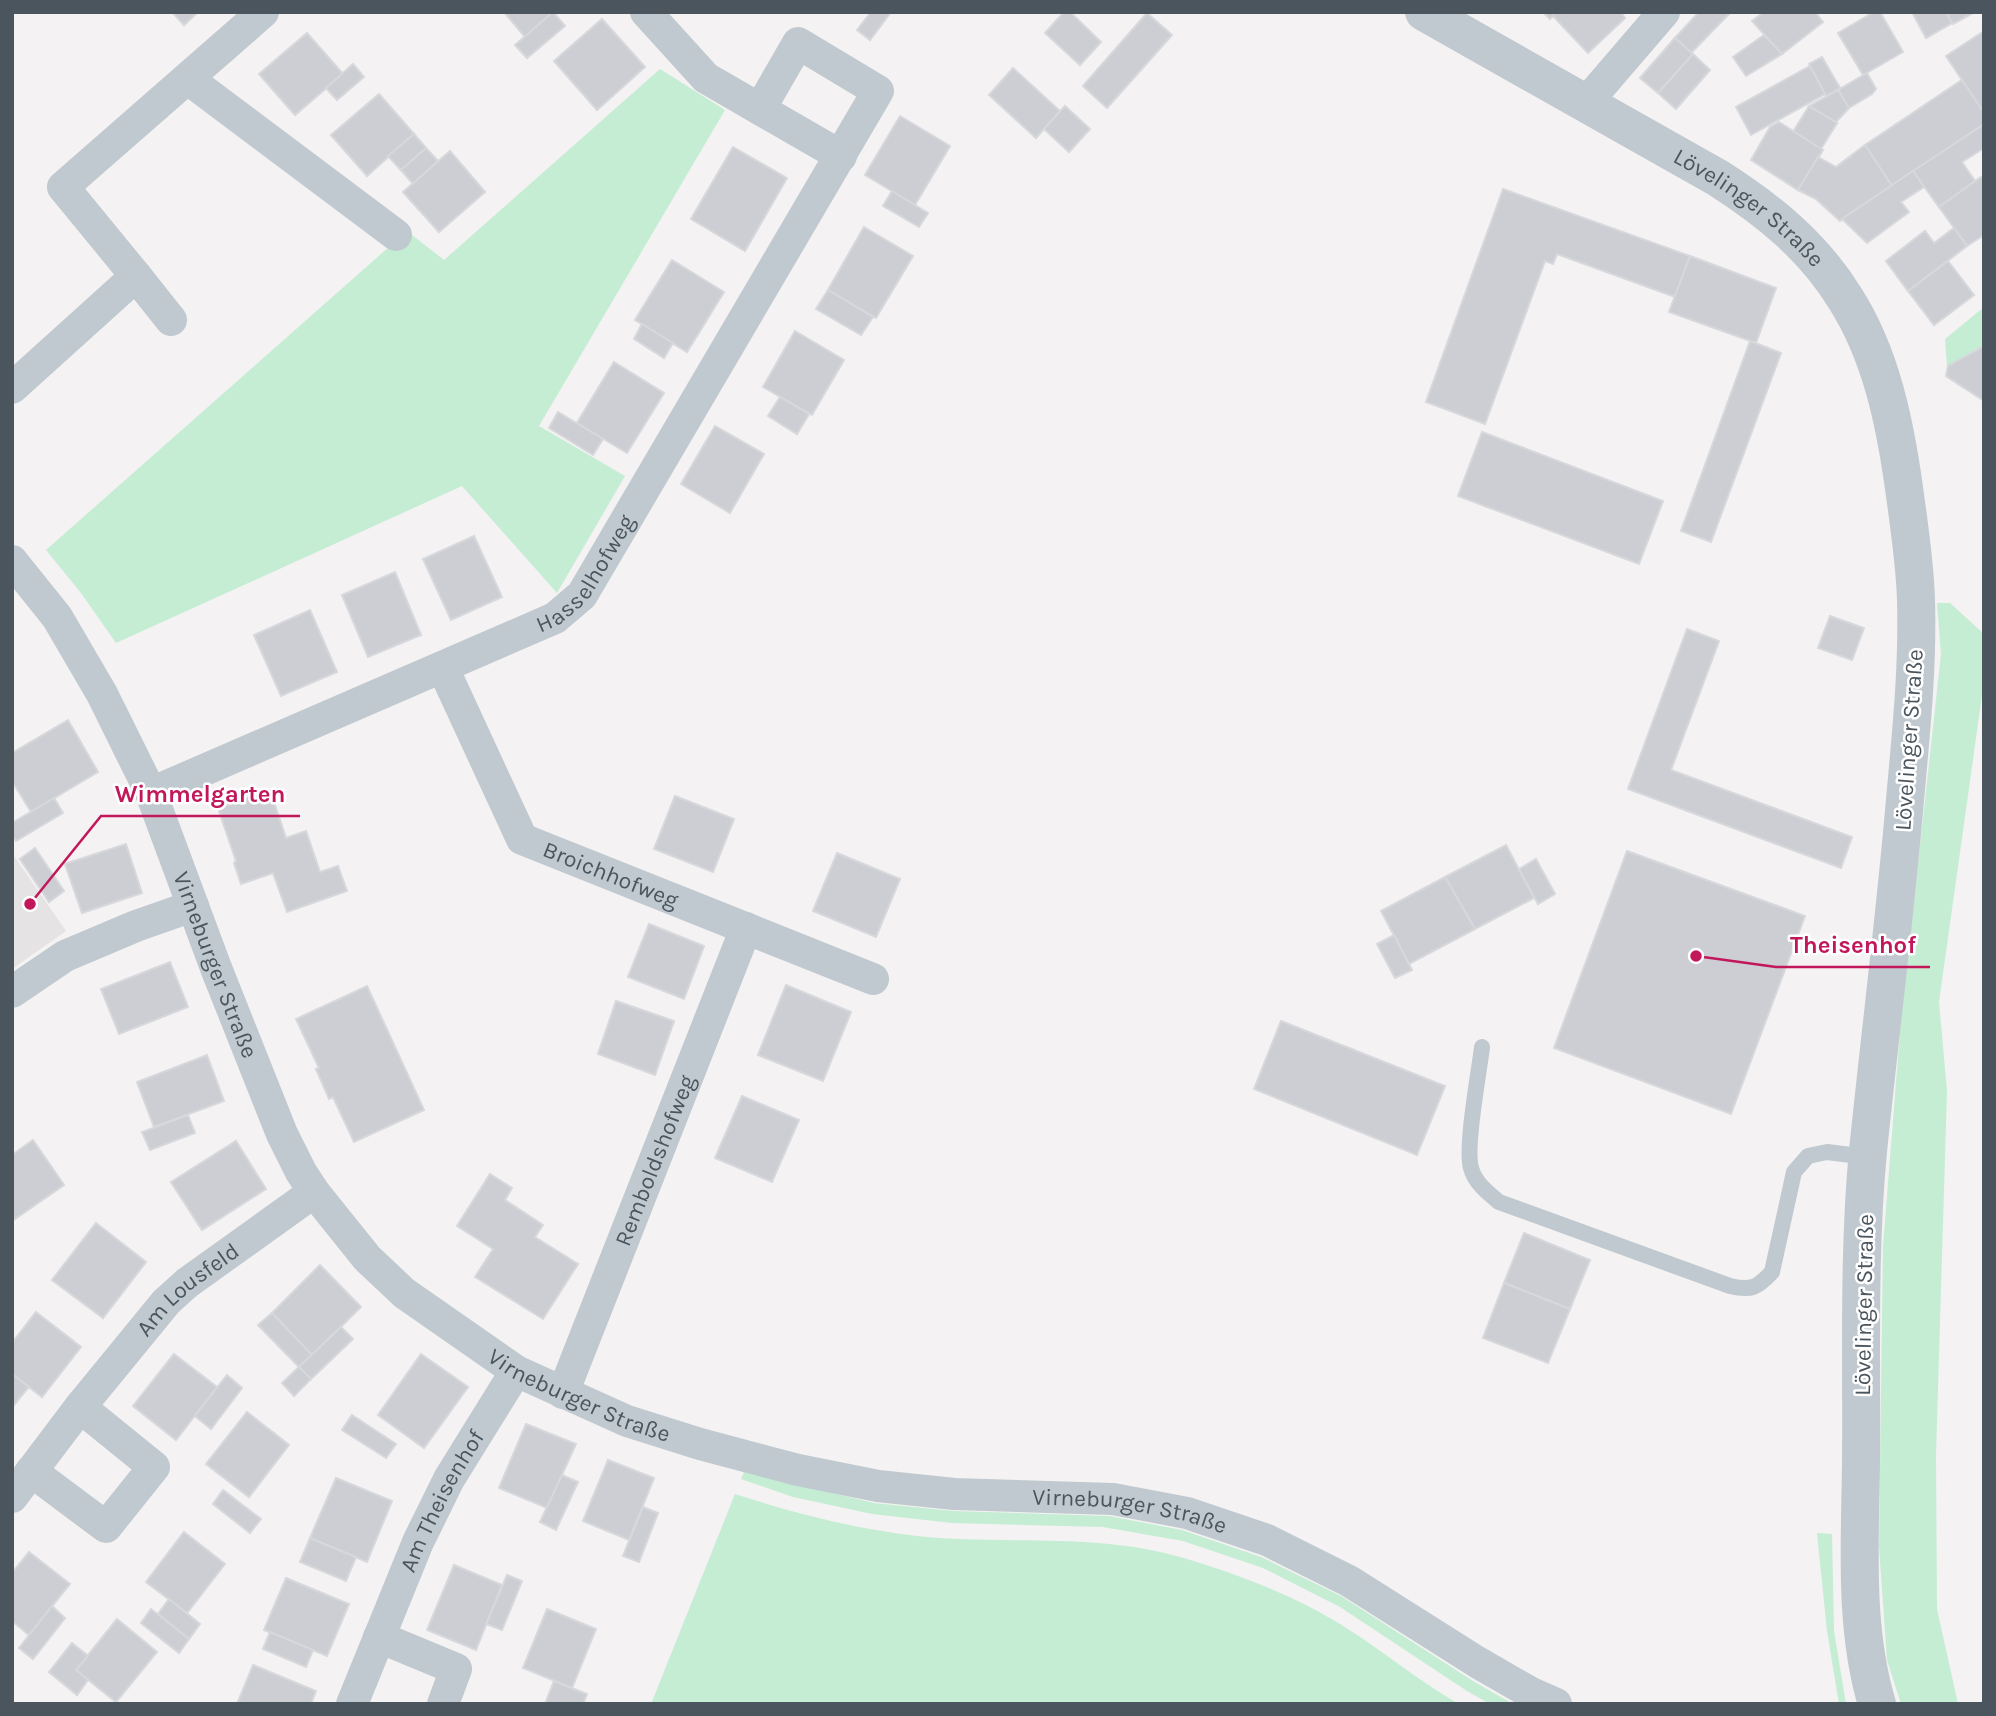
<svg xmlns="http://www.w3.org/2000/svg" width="1996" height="1716" font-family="Karla,sans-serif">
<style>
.education{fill:#e5e3e3}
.green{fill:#c4edd4}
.building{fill:#ccced3;stroke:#d6d8dc;stroke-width:2}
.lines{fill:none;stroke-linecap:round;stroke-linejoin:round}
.service{stroke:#c0c9cf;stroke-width:16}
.minor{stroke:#c0c9cf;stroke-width:32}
.tertiary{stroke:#c0c9cf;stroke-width:38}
.labels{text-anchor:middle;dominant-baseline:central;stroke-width:5;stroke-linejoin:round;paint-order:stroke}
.street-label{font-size:23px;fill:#4a555e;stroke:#fff}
.leader{fill:none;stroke:#c2185b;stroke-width:2.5}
.callout-dot{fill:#c2185b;stroke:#fff;stroke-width:2.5}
.callout-label{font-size:24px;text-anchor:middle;font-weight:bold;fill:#c2185b;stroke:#fff;stroke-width:5;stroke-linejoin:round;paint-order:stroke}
</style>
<rect width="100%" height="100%" fill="#f4f2f2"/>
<path class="education" d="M12 853 66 931 12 969Z"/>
<g class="green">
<path d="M660 69 725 110 539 426 625 476 557 593 462 486 116 643 81 593 46 550 407 231 444 260Z"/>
<path d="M1984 307V345L1947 366 1945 339Z"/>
<path d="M1937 603H1950L1984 634V681L1939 1002 1947 1091 1936 1454 1937 1609 1958 1704H1901L1887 1660 1879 1547 1883 1246 1901 1019 1941 654Z"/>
<path d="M744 1472 874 1503 953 1511 1109 1516 1182 1530 1261 1557 1341 1596 1473 1681 1513 1704H1490L1467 1691 1340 1607 1263 1568 1183 1541 1103 1527 952 1523 872 1514 793 1497 741 1479Z"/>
<path d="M735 1494C806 1517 882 1536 958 1539 1034 1542 1111 1536 1184 1558 1237 1574 1293 1595 1340 1624 1381 1649 1418 1681 1459 1704H651Z"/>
<path d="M1817 1533 1832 1534 1834 1631 1846 1704H1839L1827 1631Z"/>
</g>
<g class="building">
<path d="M172 12H198L184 25Z"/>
<path d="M504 12H553L525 37Z"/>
<path d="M553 12 565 26 527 58 515 45Z"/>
<path d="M871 12H891L870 40 857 30Z"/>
<path d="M1064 12H1070L1101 42 1080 65 1045 33Z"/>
<path d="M1543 12H1621L1625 18 1588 53 1553 16 1550 19Z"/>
<path d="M1699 12H1731L1691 53 1675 38Z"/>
<path d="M1764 12H1815L1823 22 1782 54 1752 21Z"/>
<path d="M1874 12H1880L1903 52 1863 75 1838 33Z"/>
<path d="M1912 12H1946L1952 23 1926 38Z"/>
<path d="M1946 12H1975L1953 24Z"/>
<path d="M1147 13 1172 35 1107 108 1083 86Z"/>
<path d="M602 19 645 67 597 110 554 61Z"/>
<path d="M1984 31V113L1946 56Z"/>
<path d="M307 33 343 74 295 115 259 74Z"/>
<path d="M1764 35 1782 54 1746 76 1733 57Z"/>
<path d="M1675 38 1693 54 1658 93 1640 78Z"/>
<path d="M1693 54 1710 70 1676 109 1658 93Z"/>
<path d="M1822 57 1840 88 1826 96 1809 64Z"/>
<path d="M353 64 364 77 337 100 326 88Z"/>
<path d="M1810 66 1825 94 1751 135 1736 107Z"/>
<path d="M1013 68 1060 111 1036 138 989 95Z"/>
<path d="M1867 73 1876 89 1872 94 1849 108 1838 90Z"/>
<path d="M1962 80 1984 113V124L1892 186 1865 145Z"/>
<path d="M1838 90 1849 108 1836 122 1809 106Z"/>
<path d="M379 94 414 134 367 176 331 135Z"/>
<path d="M1065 106 1090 129 1069 152 1044 129Z"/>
<path d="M1809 106 1837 123 1821 149 1793 132Z"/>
<path d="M900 116 950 146 915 205 865 175Z"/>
<path d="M1779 122 1823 150 1798 190 1751 160 1770 127Z"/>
<path d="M1983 125 1984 148 1962 162 1975 181 1939 207 1913 171Z"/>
<path d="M414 134 426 148 401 170 388 156Z"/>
<path d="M1865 145 1892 186 1840 221 1816 199 1798 190 1818 157 1836 167Z"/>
<path d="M733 147 787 178 745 251 691 219Z"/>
<path d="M426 148 438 161 413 184 401 170Z"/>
<path d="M450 151 485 192 439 232 403 192Z"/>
<path d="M1913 171 1924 187 1901 202 1909 212 1867 243 1842 219Z"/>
<path d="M1981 177 1984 181V235L1967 246 1939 207Z"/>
<path d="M1503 189 1690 256 1675 297 1557 254 1553 264 1545 261 1485 424 1426 402Z"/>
<path d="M892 191 928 213 919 227 883 206Z"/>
<path d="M864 227 913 256 876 318 828 290Z"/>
<path d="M1954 228 1967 246 1908 291 1886 261 1925 231 1934 243Z"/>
<path d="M1690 256 1776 288 1756 343 1669 312Z"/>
<path d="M672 260 724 292 687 352 635 320Z"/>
<path d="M1948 261 1974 295 1934 325 1908 291Z"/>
<path d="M828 290 873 317 861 335 816 309Z"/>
<path d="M642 324 673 343 664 358 634 339Z"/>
<path d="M795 331 844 360 812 415 763 387Z"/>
<path d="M1750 341 1781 353 1711 542 1681 531Z"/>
<path d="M1984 346V401L1946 376 1948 366Z"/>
<path d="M614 362 664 393 627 453 577 423Z"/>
<path d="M780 397 809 414 797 434 768 416Z"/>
<path d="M558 412 603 439 593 455 549 428Z"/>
<path d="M715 426 764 454 730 513 681 484Z"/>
<path d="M1482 432 1663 501 1639 564 1458 496Z"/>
<path d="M474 536 502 597 451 620 423 559Z"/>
<path d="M395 572 421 635 368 657 342 595Z"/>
<path d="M310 610 337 672 281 696 254 635Z"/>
<path d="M1830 616 1864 628 1852 660 1818 648Z"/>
<path d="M1687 629 1719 641 1671 770 1852 837 1841 868 1628 789Z"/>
<path d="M68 720 98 772 31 812 12 781V753Z"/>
<path d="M270 790 286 838 306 831 320 872 338 866 347 891 287 912 273 873 241 884 234 863 236 861 218 808Z"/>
<path d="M675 796 734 819 713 872 654 849Z"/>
<path d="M54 798 63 813 16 841 12 835V823Z"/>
<path d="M126 844 142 893 82 913 65 864Z"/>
<path d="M1506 845 1534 898 1475 929 1445 877Z"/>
<path d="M35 848 64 891 49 902 20 859Z"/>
<path d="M1627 851 1805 916 1731 1114 1554 1048Z"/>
<path d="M837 853 900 879 876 937 813 911Z"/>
<path d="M1536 859 1555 894 1538 904 1519 869Z"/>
<path d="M1445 877 1475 929 1409 964 1381 911Z"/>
<path d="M649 924 704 946 684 999 628 977Z"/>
<path d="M1394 935 1412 970 1395 978 1377 944Z"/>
<path d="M170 962 188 1007 119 1034 101 989Z"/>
<path d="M786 985 851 1012 823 1081 758 1055Z"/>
<path d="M367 986 424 1110 354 1142 333 1097 329 1099 316 1069 319 1068 296 1019Z"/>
<path d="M616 1001 674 1021 655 1075 598 1054Z"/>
<path d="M1281 1021 1445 1086 1417 1155 1254 1089Z"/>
<path d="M207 1055 224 1101 154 1127 137 1082Z"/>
<path d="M742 1096 799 1120 772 1182 715 1158Z"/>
<path d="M188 1115 195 1133 150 1150 142 1132Z"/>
<path d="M33 1140 64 1185 12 1221V1155Z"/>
<path d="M236 1141 266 1189 202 1230 171 1182Z"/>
<path d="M490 1174 512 1188 505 1200 543 1225 535 1237 578 1264 543 1319 475 1277 493 1249 457 1226Z"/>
<path d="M96 1223 146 1262 103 1318 52 1280Z"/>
<path d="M1524 1233 1590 1260 1570 1309 1504 1283Z"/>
<path d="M320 1265 361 1307 312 1355 272 1313Z"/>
<path d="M1504 1283 1570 1309 1548 1363 1483 1338Z"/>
<path d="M36 1312 81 1347 42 1397 12 1374V1343Z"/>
<path d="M272 1313 312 1355 299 1367 258 1325Z"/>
<path d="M341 1327 353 1339 311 1379 299 1367Z"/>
<path d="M174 1354 217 1387 176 1440 133 1406Z"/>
<path d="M421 1354 468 1387 424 1448 378 1415Z"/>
<path d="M299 1367 311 1379 294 1396 282 1383Z"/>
<path d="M12 1374 29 1387 14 1405 12 1403Z"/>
<path d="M227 1375 242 1388 211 1429 195 1416Z"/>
<path d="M247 1412 289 1445 249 1497 206 1464Z"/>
<path d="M352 1415 396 1444 386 1458 342 1430Z"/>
<path d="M526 1424 576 1444 547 1508 499 1488Z"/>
<path d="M608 1460 654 1478 629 1540 583 1521Z"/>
<path d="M562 1475 578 1482 556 1530 540 1522Z"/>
<path d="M336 1478 392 1501 367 1562 310 1538Z"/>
<path d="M223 1490 261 1519 250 1533 213 1504Z"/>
<path d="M643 1507 658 1513 639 1562 623 1556Z"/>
<path d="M184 1532 225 1564 187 1613 146 1582Z"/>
<path d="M310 1538 356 1557 346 1581 300 1562Z"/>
<path d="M29 1552 70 1584 29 1635 12 1621V1573Z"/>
<path d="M454 1565 502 1585 476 1650 427 1630Z"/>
<path d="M507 1575 522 1581 502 1630 486 1624Z"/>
<path d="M286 1578 349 1604 327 1656 264 1630Z"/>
<path d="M169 1599 200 1624 189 1639 158 1614Z"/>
<path d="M52 1606 65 1618 33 1659 19 1648Z"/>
<path d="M151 1609 189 1639 179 1653 141 1623Z"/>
<path d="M547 1609 596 1629 572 1688 523 1668Z"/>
<path d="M117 1619 157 1652 116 1702 76 1670Z"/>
<path d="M270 1632 313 1650 306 1667 263 1649Z"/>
<path d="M72 1643 88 1656 76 1670 88 1680 77 1695 49 1672Z"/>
<path d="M253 1665 316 1691 311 1704H237Z"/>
<path d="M554 1681 587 1694 583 1704H545Z"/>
</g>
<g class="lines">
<path class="service" d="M1482 1047C1479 1073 1465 1147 1471 1168 1475 1183 1488 1193 1499 1202L1730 1286C1751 1291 1757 1288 1772 1272L1794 1172 1808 1156 1827 1152 1867 1157"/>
<g class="minor">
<path d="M646 12 706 78 841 156"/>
<path d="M188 79 396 235"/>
<path d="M1585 104 1664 12"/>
<path d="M136 276 171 320"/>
<path d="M12 388 136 276 63 187 263 12"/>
<path id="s1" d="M12 561 57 617 102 694 151 793 216 968 282 1134 301 1172 314 1192 367 1258 404 1293 516 1371 627 1421 700 1444 798 1470 878 1486 954 1494 1113 1499 1187 1513 1267 1540 1349 1581 1477 1662 1531 1693 1556 1704"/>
<path id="s2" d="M443 668 522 839 873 979"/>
<path id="s3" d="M151 793 555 618 582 595 878 91 798 43 760 109"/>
<path d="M12 992 65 956 136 926 193 906"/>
<path id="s4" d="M563 1393 746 928"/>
<path d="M31 1471 106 1527 154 1467 80 1407"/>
<path id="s5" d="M12 1497 80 1407 166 1302 187 1283 314 1192"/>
<path d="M379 1637 456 1669 443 1704"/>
<path id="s6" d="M352 1704 418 1542 449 1479 516 1371"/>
</g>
<path class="tertiary" id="s7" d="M1424 12 1718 178C1768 210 1813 246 1845 298 1881 354 1895 423 1904 488 1909 525 1915 563 1916 600 1918 667 1911 733 1905 800 1895 917 1880 1034 1868 1151 1858 1255 1862 1361 1861 1464 1860 1543 1854 1628 1877 1704"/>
</g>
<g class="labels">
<g class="street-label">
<text stroke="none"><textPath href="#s7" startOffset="380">Lövelinger Straße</textPath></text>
<text stroke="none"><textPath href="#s3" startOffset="494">Hasselhofweg</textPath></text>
<text transform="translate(1909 740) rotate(-86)">Lövelinger Straße</text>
<text stroke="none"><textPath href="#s2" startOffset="284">Broichhofweg</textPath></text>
<text stroke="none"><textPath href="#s1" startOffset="455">Virneburger Straße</textPath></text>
<text stroke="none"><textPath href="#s4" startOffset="250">Remboldshofweg</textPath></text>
<text stroke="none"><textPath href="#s5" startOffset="273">Am Lousfeld</textPath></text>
<text transform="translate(1864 1305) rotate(-89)">Lövelinger Straße</text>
<text stroke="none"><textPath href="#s1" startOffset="1043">Virneburger Straße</textPath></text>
<text stroke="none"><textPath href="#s6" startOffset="222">Am Theisenhof</textPath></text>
<text stroke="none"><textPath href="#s1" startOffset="1610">Virneburger Straße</textPath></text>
</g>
</g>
<path class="leader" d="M30 904L101 816H300M1696 956L1776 967H1930"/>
<g class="callout-dot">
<circle cx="30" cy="904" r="7"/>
<circle cx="1696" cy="956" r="7"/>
</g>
<g class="callout-label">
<text x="200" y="802">Wimmelgarten</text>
<text x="1853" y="953">Theisenhof</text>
</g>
<rect width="1996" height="1716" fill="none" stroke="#4a555e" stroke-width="28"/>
</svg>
